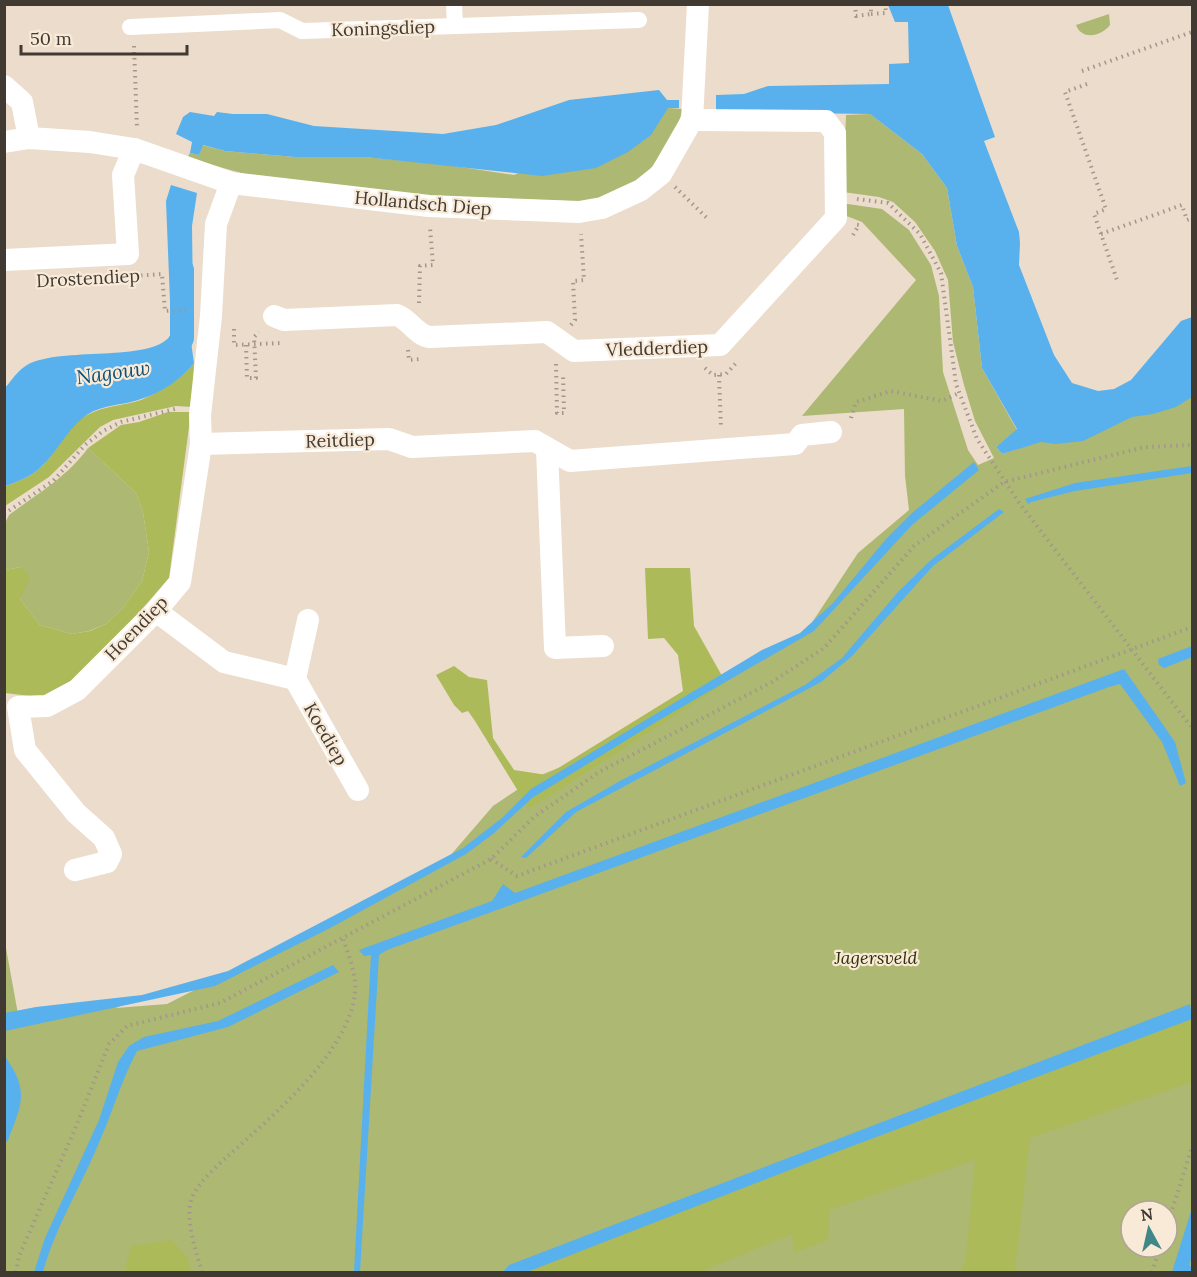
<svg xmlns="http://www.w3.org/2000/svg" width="1197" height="1277" font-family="Lora,serif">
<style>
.green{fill:#adb872;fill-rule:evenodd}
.forest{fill:#acba5a}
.water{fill:#58b1ed}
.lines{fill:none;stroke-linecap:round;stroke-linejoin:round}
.canal{stroke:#58b1ed;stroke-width:24}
.path{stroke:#a3978b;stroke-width:4;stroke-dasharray:1.5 4.5;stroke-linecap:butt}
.pedestrian{stroke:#fff;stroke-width:16}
.minor{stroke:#fff;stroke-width:22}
.labels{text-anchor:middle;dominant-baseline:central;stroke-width:4.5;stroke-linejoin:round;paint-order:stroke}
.street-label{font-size:18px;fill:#403a33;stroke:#f9ead8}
.park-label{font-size:18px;font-style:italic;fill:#2d3208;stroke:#f9ead8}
.water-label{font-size:20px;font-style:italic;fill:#0b5078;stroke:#f9ead8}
</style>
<rect width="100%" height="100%" fill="#ecdccb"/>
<g class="green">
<path d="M1109 14 1110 25C1102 36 1082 41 1076 25Z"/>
<path d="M668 108 683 109 673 139 641 181 595 202 359 193 263 179 187 158 190 153 199 155 202 145 225 151 295 157H365L448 165 514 175Z"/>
<path d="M870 114 922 154 947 188 957 246 973 287 982 368 1017 430 996 447 1002 454 1192 390V1272H5L4 937 18 1014 134 999 116 1008 167 1004 443 864 493 806 536 777 598 752 807 630 858 553 909 510 905 476 904 409 802 416 916 280 862 222 844 215 841 203 882 209 909 230 931 265 939 296 943 372 968 450 978 465 994 458 975 421 964 385 953 342 948 280 935 251 915 222 893 202 879 197 843 192 846 115ZM1131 1211H1167V1247H1131Z"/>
<path d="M88 448 136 493 143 512 149 552 142 581 123 608 106 624 89 631 72 634 40 625 20 599 21 567 5 570V523L9 515C37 494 67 477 88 448Z"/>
</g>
<g class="forest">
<path d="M194 363 192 407 176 406 113 420 100 427 49 477 5 506V486C17 482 31 477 41 467 58 451 66 426 87 415 106 405 123 406 141 400 160 392 181 379 194 363Z"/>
<path d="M168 412H191L169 578 94 664 62 691 39 697 5 693V570L21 567 30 577 20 599 40 625 72 634 90 631 106 624 123 608 142 581 149 552 143 512 136 493 88 448 121 425 139 422Z"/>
<path d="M645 568H690L694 626 726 683 529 809 475 721 468 711 462 713 454 705 436 675 454 666 469 677 487 680 493 738 514 770 547 775 683 691 678 655 664 638 648 639Z"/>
<path d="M1192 1019V1082L1030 1138 1015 1272 962 1271 966 1257 975 1160 829 1210 828 1240 794 1253 792 1234 700 1272H527L831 1154Z"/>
<path d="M171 1240 188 1258 190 1272H124L132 1246Z"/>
</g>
<g class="water">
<path d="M888 5H948L995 137 984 141 1019 232 1020 243 1019 265 1054 355 1072 383 1098 391 1114 389 1131 380 1181 321 1192 317V397L1176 407 1153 414 1132 417 1083 441 1056 444 1041 442 1002 454 996 447 1017 429 982 368 973 287 957 246 947 188 922 154 870 114 716 112V95L744 94 768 86 889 84V64L909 63 908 22H895Z"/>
<path d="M659 90 667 100H679V108H668L651 135 628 152 596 168 542 176 365 157H295L225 151 203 145 199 155 190 153 192 142 176 134 183 117 190 112 214 116 217 112 233 114H267L314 126 443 134 496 125 569 100Z"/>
<path d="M171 185 197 193 192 226 193 301H170L166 201Z"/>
<path d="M174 318 193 322 191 342 194 363C180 380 163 392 141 399 122 406 101 404 84 417 66 431 57 452 41 467 31 477 17 482 5 486V388C11 381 18 370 27 365 61 346 150 363 170 336 173 331 173 323 174 318Z"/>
<path d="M974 462 979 470 912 525 814 631 656 722 532 798 493 834 466 854 332 927 215 986 5 1031V1013L36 1007 142 995 228 971 463 848 502 818 531 789 762 650 800 633 833 603 886 539 912 513Z"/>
<path d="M1192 466V473L1075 491 1031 502 1028 504 1025 499 1075 483Z"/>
<path d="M999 509 1004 512 933 566 852 656 821 682 576 812 526 858 521 857 566 812 620 781 805 685 842 658 898 592 932 559Z"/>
<path d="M1192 646V657L1164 668 1159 665 1158 659Z"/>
<path d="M1124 669 1175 742 1186 783 1180 786 1162 742 1120 684 1109 687 387 950 379 955 360 1272H354L371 955 364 956 359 950 492 901 503 884 515 893Z"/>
<path d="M333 965 339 972 228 1027 137 1051C121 1081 112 1114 98 1145 80 1188 55 1228 43 1272H34L45 1238 99 1120 118 1062 129 1046 144 1037 218 1021Z"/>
<path d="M1190 1004 1192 1019 831 1154 527 1272H503L509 1265Z"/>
<path d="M4 1055C29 1090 23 1102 8 1140L5 1143Z"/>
<path d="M1192 1208V1256L1189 1266H1192V1272H1172Z"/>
</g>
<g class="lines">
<path class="canal" d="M176 351 182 338V270"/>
<g class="path">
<path d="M855 4 856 16 871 14V4"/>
<path d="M871 14 886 13 885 4"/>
<path d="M134 46 137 128"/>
<path d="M1082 71 1192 32"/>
<path d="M1087 84 1065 92 1106 209 1094 214 1117 280"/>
<path d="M675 187 709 220"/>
<path d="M857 199 888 203 920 234 941 273 956 384 977 439 1020 504 1192 728"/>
<path d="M1101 234 1182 205 1187 220 1192 218"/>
<path d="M853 235 859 225 854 224"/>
<path d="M135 276 162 274 165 311 190 309"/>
<path d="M419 303 420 266 433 265 430 227"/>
<path d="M571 325 575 320 573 281 584 280 581 234"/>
<path d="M234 329V345L282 343"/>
<path d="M246 345 247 378H256L254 337 259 332"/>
<path d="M408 350 409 360 421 359"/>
<path d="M556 364 557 413H564L563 374"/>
<path d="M705 368 713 375 726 374 737 362"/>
<path d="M719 375 721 428"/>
<path d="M851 418 856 402 891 391 942 401 959 393"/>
<path d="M4 514 53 481 85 445 103 431 121 422 179 408"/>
<path d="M491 859 517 876 1192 627"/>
<path d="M1167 1226 1192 1147"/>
<path d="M16 1272 19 1256 75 1129 109 1044 127 1026 220 1003 491 859 534 817 599 772 772 682 824 648 914 546 1004 482 1145 447 1192 445"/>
<path d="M202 1272C196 1251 187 1227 190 1205 193 1186 216 1167 229 1155 271 1117 350 1052 355 992 357 974 348 955 343 938"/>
<path d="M1152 1272 1160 1247"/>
</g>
<g class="pedestrian">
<path d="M454 4 455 26"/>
<path d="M130 27 280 20 302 31 639 20"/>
</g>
<g class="minor">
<path d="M4 86 22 102 29 138"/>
<path d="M4 142 29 138 90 142 134 149 231 183 429 206 579 212 602 208 641 190 661 174 692 120 698 4"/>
<path d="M4 260 128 254 123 175 134 149"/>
<path d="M274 316 284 320 397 315C410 320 416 335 430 337L547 332 574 351 720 345 836 218 835 133 826 121 692 120"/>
<path d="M201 444 389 439 412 447 535 441 570 461 795 444 802 435 831 432"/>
<path d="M547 449 555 648 603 646"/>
<path d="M156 611 224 662 295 679"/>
<path d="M308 620 295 679 358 790"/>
<path d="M75 870 107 862 111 854 104 838 76 813 25 750 18 707 47 706 77 690 156 611 180 582 201 444 200 415 211 316 216 224 231 183"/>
</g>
</g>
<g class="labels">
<g class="street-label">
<text transform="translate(383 28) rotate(-2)">Koningsdiep</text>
<text transform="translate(423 203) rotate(5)">Hollandsch Diep</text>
<text transform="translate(88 278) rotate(-3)">Drostendiep</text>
<text transform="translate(657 348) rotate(-2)">Vledderdiep</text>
<text transform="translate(340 440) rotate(-2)">Reitdiep</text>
<text transform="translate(136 628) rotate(-46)">Hoendiep</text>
<text transform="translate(326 734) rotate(60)">Koediep</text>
</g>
<g class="park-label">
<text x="876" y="957">Jagersveld</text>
</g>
<g class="water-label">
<text transform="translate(113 372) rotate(-8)">Nagouw</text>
</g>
</g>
<rect width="1197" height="1277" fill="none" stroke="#403a33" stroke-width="12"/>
<g transform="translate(1149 1229) rotate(352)"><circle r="28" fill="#f9ead8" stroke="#afa496" stroke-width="1.5"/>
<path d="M0-4.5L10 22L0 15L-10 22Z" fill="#408888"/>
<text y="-9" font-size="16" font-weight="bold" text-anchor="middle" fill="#403a33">N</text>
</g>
<path d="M21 45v9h166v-9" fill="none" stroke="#403a33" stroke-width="3"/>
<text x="30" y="45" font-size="18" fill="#403a33" stroke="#f9ead8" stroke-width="4.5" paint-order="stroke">50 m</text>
</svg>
